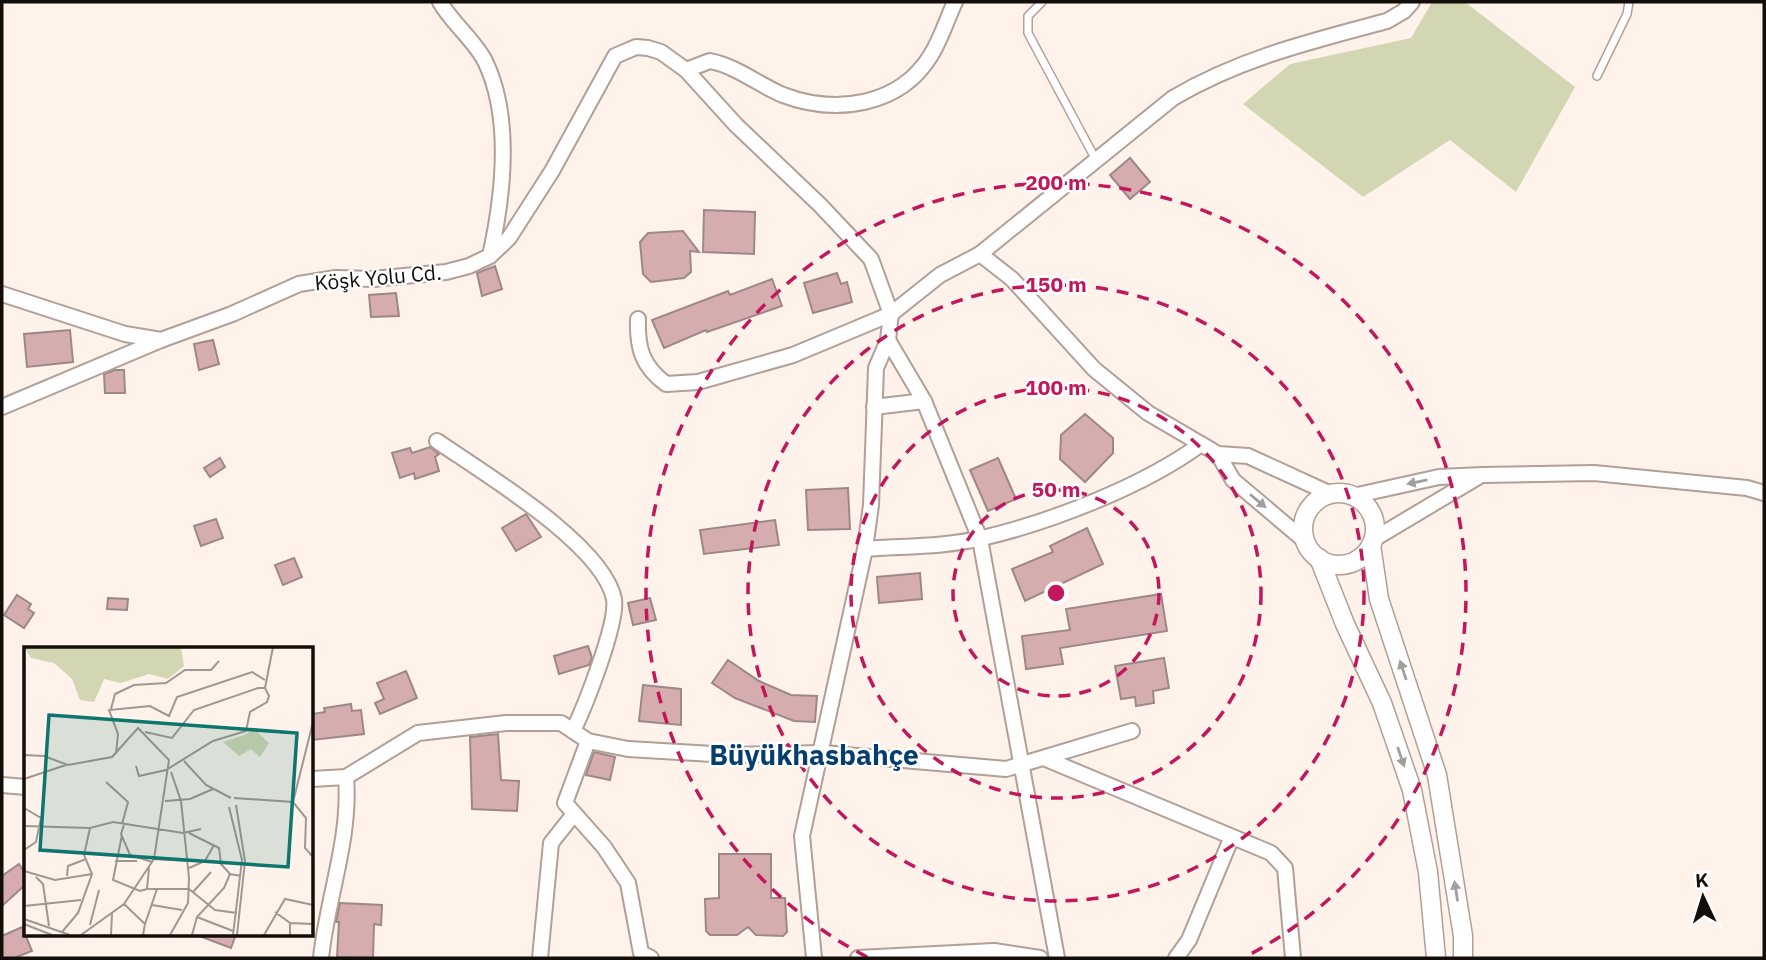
<svg xmlns="http://www.w3.org/2000/svg" width="1766" height="960" font-family="'IBM Plex Sans',sans-serif">
<style>
.green{fill:#d3d6b3}
.building{fill:#d6adae;stroke:#9d8788;stroke-width:2}
.lines{fill:none;stroke-linecap:round;stroke-linejoin:round}
.service-casing{stroke:#b29f96;stroke-width:10}
.minor-casing{stroke:#b29f96;stroke-width:18}
.tertiary-casing{stroke:#b29f96;stroke-width:21}
.service{stroke:#fff;stroke-width:7}
.minor{stroke:#fff;stroke-width:14}
.tertiary{stroke:#fff;stroke-width:18}
.oneway{fill:#a19f9d}
.ring{fill:none;stroke:#c2185b;stroke-width:3.5;stroke-dasharray:12 9}
.labels{text-anchor:middle;dominant-baseline:central;stroke-width:5;stroke-linejoin:round;paint-order:stroke}
.street-label{font-size:21px;fill:#140e0a;stroke:#fff}
.district-label{font-size:28px;font-weight:bold;fill:#043d6e;stroke:#fff}
.inset-road{fill:none;stroke:#a09791;stroke-width:2}
.view{fill:#0f766e;fill-opacity:0.15;stroke:#0f766e;stroke-width:3.5}
.inset-edge{fill:none;stroke:#140e0a;stroke-width:3.5}
.centre{fill:#c2185b;stroke:#fff;stroke-width:3.5}
.ring-label{font-size:21px;text-anchor:middle;font-weight:bold;fill:#c2185b;stroke:#fff;stroke-width:5;stroke-linejoin:round;paint-order:stroke}
</style>
<rect width="100%" height="100%" fill="#fef2eb"/>
<path class="green" d="M1432 2H1465L1575 87 1516 192 1450 140 1363 197 1243 104 1290 64 1411 38Z"/>
<g class="building">
<path d="M1130 158 1150 182 1130 199 1110 175Z"/>
<path d="M704 210 755 212 754 254 703 252Z"/>
<path d="M683 231 699 252 690 251 691 272 684 278 651 282 643 274 640 242 648 233Z"/>
<path d="M495 266 502 289 482 296 477 273Z"/>
<path d="M837 273 841 284 847 282 852 302 813 313 804 283Z"/>
<path d="M772 279 782 306 707 332 706 330 664 348 652 320 728 291 730 295Z"/>
<path d="M396 293 399 316 371 317 369 295Z"/>
<path d="M70 330 73 362 27 367 24 334Z"/>
<path d="M213 340 219 364 199 370 194 344Z"/>
<path d="M115 370H124L125 393H105L104 374Z"/>
<path d="M1085 414 1113 438V453L1085 482 1060 459 1061 435Z"/>
<path d="M430 447 439 454 435 457 439 471 415 479 414 473 400 478 392 453 410 448 412 453Z"/>
<path d="M220 458 225 467 210 477 204 468Z"/>
<path d="M998 458 1016 499 988 511 970 470Z"/>
<path d="M848 488 850 529 808 530 806 490Z"/>
<path d="M526 514 541 537 516 551 502 528Z"/>
<path d="M216 519 223 538 201 546 194 526Z"/>
<path d="M775 520 779 545 704 554 700 530Z"/>
<path d="M1087 528 1103 564 1025 601 1012 569 1053 552 1050 546Z"/>
<path d="M294 558 302 577 283 585 275 565Z"/>
<path d="M920 573 922 599 879 603 877 577Z"/>
<path d="M1161 594 1167 631 1060 648 1063 664 1026 669 1022 636 1070 630 1066 609Z"/>
<path d="M17 595 31 604 28 609 34 613 24 628 4 615Z"/>
<path d="M108 598 128 599 127 610 107 609Z"/>
<path d="M650 598 656 620 633 625 628 603Z"/>
<path d="M588 646 592 658 589 665 559 674 554 656Z"/>
<path d="M1164 658 1169 688 1153 691 1154 703 1136 706 1135 697 1121 699 1115 666Z"/>
<path d="M728 660 759 681 791 695 817 696 815 722 794 721 735 698 712 683Z"/>
<path d="M406 671 417 698 380 714 375 703 384 699 377 683Z"/>
<path d="M643 685 681 689V725L639 721Z"/>
<path d="M351 704 352 711 361 710 364 734 312 740V714L325 712 324 708Z"/>
<path d="M498 734 501 780 519 781 517 811 472 809 470 737Z"/>
<path d="M594 752 615 757 610 780 586 775Z"/>
<path d="M719 854H771V898H785L787 932 783 936 756 935 748 927 737 935H710L706 931 705 899 719 898Z"/>
<path d="M19 864 26 874V884L2 906V876Z"/>
<path d="M340 903 382 905 381 925 374 924 373 958 337 957 339 922H336Z"/>
<path d="M22 927 32 951 14 958H2V936Z"/>
<path d="M194 934H236L231 948Z"/>
</g>
<g class="lines">
<g class="service-casing">
<g id="service">
<path d="M1042 2 1028 16V33L1096 160"/>
<path d="M1597 76 1627 14 1629 2"/>
</g>
</g>
<g class="minor-casing">
<g id="minor">
<path d="M440 2C452 23 474 40 485 61 513 119 503 197 490 256"/>
<path d="M686 70 710 61C736 66 759 85 783 95 836 115 900 106 931 55 941 39 947 19 955 2"/>
<path d="M980 254 1012 279 1094 369 1148 413 1218 454 1248 456 1331 494"/>
<path d="M2 294 125 334 161 340 232 314 299 284 336 278 373 279 446 272 469 266 490 256 509 238 552 171 615 56 636 47 648 48 661 52 686 70 736 125 820 205 871 259 891 314 888 340 876 368 871 505 865 549 802 836 814 958"/>
<path d="M638 319C637 348 642 366 666 384L698 382 793 355 891 314 940 275 980 254 1173 98C1241 58 1312 41 1387 21L1404 11 1412 2"/>
<path d="M888 340 924 401 980 539 1057 958"/>
<path d="M2 407 161 340"/>
<path d="M874 407 924 401"/>
<path d="M437 441C483 473 603 544 614 599 618 623 585 706 573 731"/>
<path d="M1218 454 1233 480 1305 541"/>
<path d="M1353 496 1439 477 1483 475 1594 473 1747 488 1764 493"/>
<path d="M1374 539 1478 477"/>
<path d="M865 549C903 546 945 547 982 538 1051 522 1144 486 1201 444"/>
<path d="M588 741 565 803 604 847 628 883 641 953 651 958"/>
<path d="M1046 759 1271 853 1285 868 1293 958"/>
<path d="M312 779 346 777 418 733 506 723H561L588 741 628 749 730 755 823 753 1006 769 1132 731"/>
<path d="M2 785 26 787"/>
<path d="M321 958C327 898 351 839 346 777"/>
<path d="M540 958 551 843 574 814"/>
<path d="M858 958 994 951 1040 958"/>
<path d="M1176 958 1189 940 1231 839"/>
</g>
</g>
<g class="tertiary-casing">
<g id="tertiary">
<circle cx="1339" cy="529" r="36"/>
<path d="M1371 545 1379 599 1437 775 1463 936V958"/>
<path d="M1319 558 1345 624 1382 703 1412 790 1428 872 1436 958"/>
</g>
</g>
<use href="#service" class="service"/>
<use href="#minor" class="minor"/>
<use href="#tertiary" class="tertiary"/>
</g>
<defs><path id="oneway-solid" d="M-6-.8H1V-3.2L6.5 0L1 3.2V.8H-6Z" transform="scale(1.75)"/></defs>
<g class="oneway">
<use href="#oneway-solid" transform="translate(1417 482) rotate(168)"/>
<use href="#oneway-solid" transform="translate(1258 501) rotate(40)"/>
<use href="#oneway-solid" transform="translate(1403 670) rotate(-108)"/>
<use href="#oneway-solid" transform="translate(1401 757) rotate(71)"/>
<use href="#oneway-solid" transform="translate(1456 891) rotate(-99)"/>
</g>
<g class="ring">
<circle cx="1056" cy="593" r="103"/>
<circle cx="1056" cy="593" r="205"/>
<circle cx="1056" cy="593" r="308"/>
<path d="M867 957A410 410 0 1 1 1245 957"/>
</g>
<g class="labels">
<g class="street-label">
<text transform="translate(378 277) rotate(-5)">Köşk Yolu Cd.</text>
</g>
<g class="district-label">
<text x="814" y="754">Büyükhasbahçe</text>
</g>
</g>
<g transform="translate(24 647)">
<rect width="289" height="289" fill="#fef2eb"/>
<path d="M0 0H157L160 19 144 32 125 27 97 36 80 32 70 55 56 53 48 32 30 16 7 11ZM228 80 245 96 236 110 227 102 215 109 199 95 223 87Z" fill="#d3d6b3"/>
<path class="inset-road" d="M241 41 249 0M87 62 91 47 110 38 142 36 161 23H187L195 14M92 107 94 87 85 63 126 59 145 69 153 50 228 25 241 33M0 108 20 109 44 118 88 110 114 81 145 113 130 212 100 257 57 288M160 114 182 138 207 151M112 119 115 129 142 123 189 94 222 84 226 65 243 55 245 49 241 41H234L170 63 148 91 121 85M0 132 42 118M82 135 104 155 98 177M210 151 269 155 282 171 281 201 289 210M141 154 166 152 189 142M269 155 289 75M212 158 221 214 213 288M205 160 218 213 209 288M0 161 17 171 12 195 0 203M100 178 97 187 106 208 128 215M0 179 66 181 89 175 159 186 177 182M165 186 195 201 197 217 206 227 217 229M98 188 89 233 116 244 123 242M130 212 164 214M91 214H113M125 221 123 242H165L191 263 213 266M165 221 181 214 190 198M0 224 31 233 68 227M43 229 44 219 62 212M12 230 19 237 25 279M169 245 187 225M100 257 121 277 119 288M128 258 158 263M0 259 57 253M251 265 266 276V288M173 270 209 284M0 272 46 288M266 276 289 277M0 277 28 288M121 277 133 242M66 278 75 243M38 285 54 266 68 227 60 208 66 181M87 288 88 266M146 288 164 256 165 231 157 154 147 125M168 288 173 270 200 241 206 227M240 288 261 252 289 258"/>
<path class="view" d="M25 68 273 86 264 220 16 203Z"/>
<rect width="289" height="289" class="inset-edge"/>
</g>
<circle cx="1056" cy="593" r="10" class="centre"/>
<g class="ring-label">
<text x="1056" y="190">200 m</text>
<text x="1056" y="292">150 m</text>
<text x="1056" y="395">100 m</text>
<text x="1056" y="497">50 m</text>
</g>
<rect width="1766" height="960" fill="none" stroke="#140e0a" stroke-width="7"/>
<g transform="translate(1703 897) rotate(356)" stroke="#ffffff" stroke-width="5" paint-order="stroke">
<path d="M0-5L12 26L0 18L-12 26Z" fill="#140e0a"/>
<text y="-10" font-size="19" font-weight="bold" text-anchor="middle" fill="#140e0a">K</text>
</g>
</svg>
